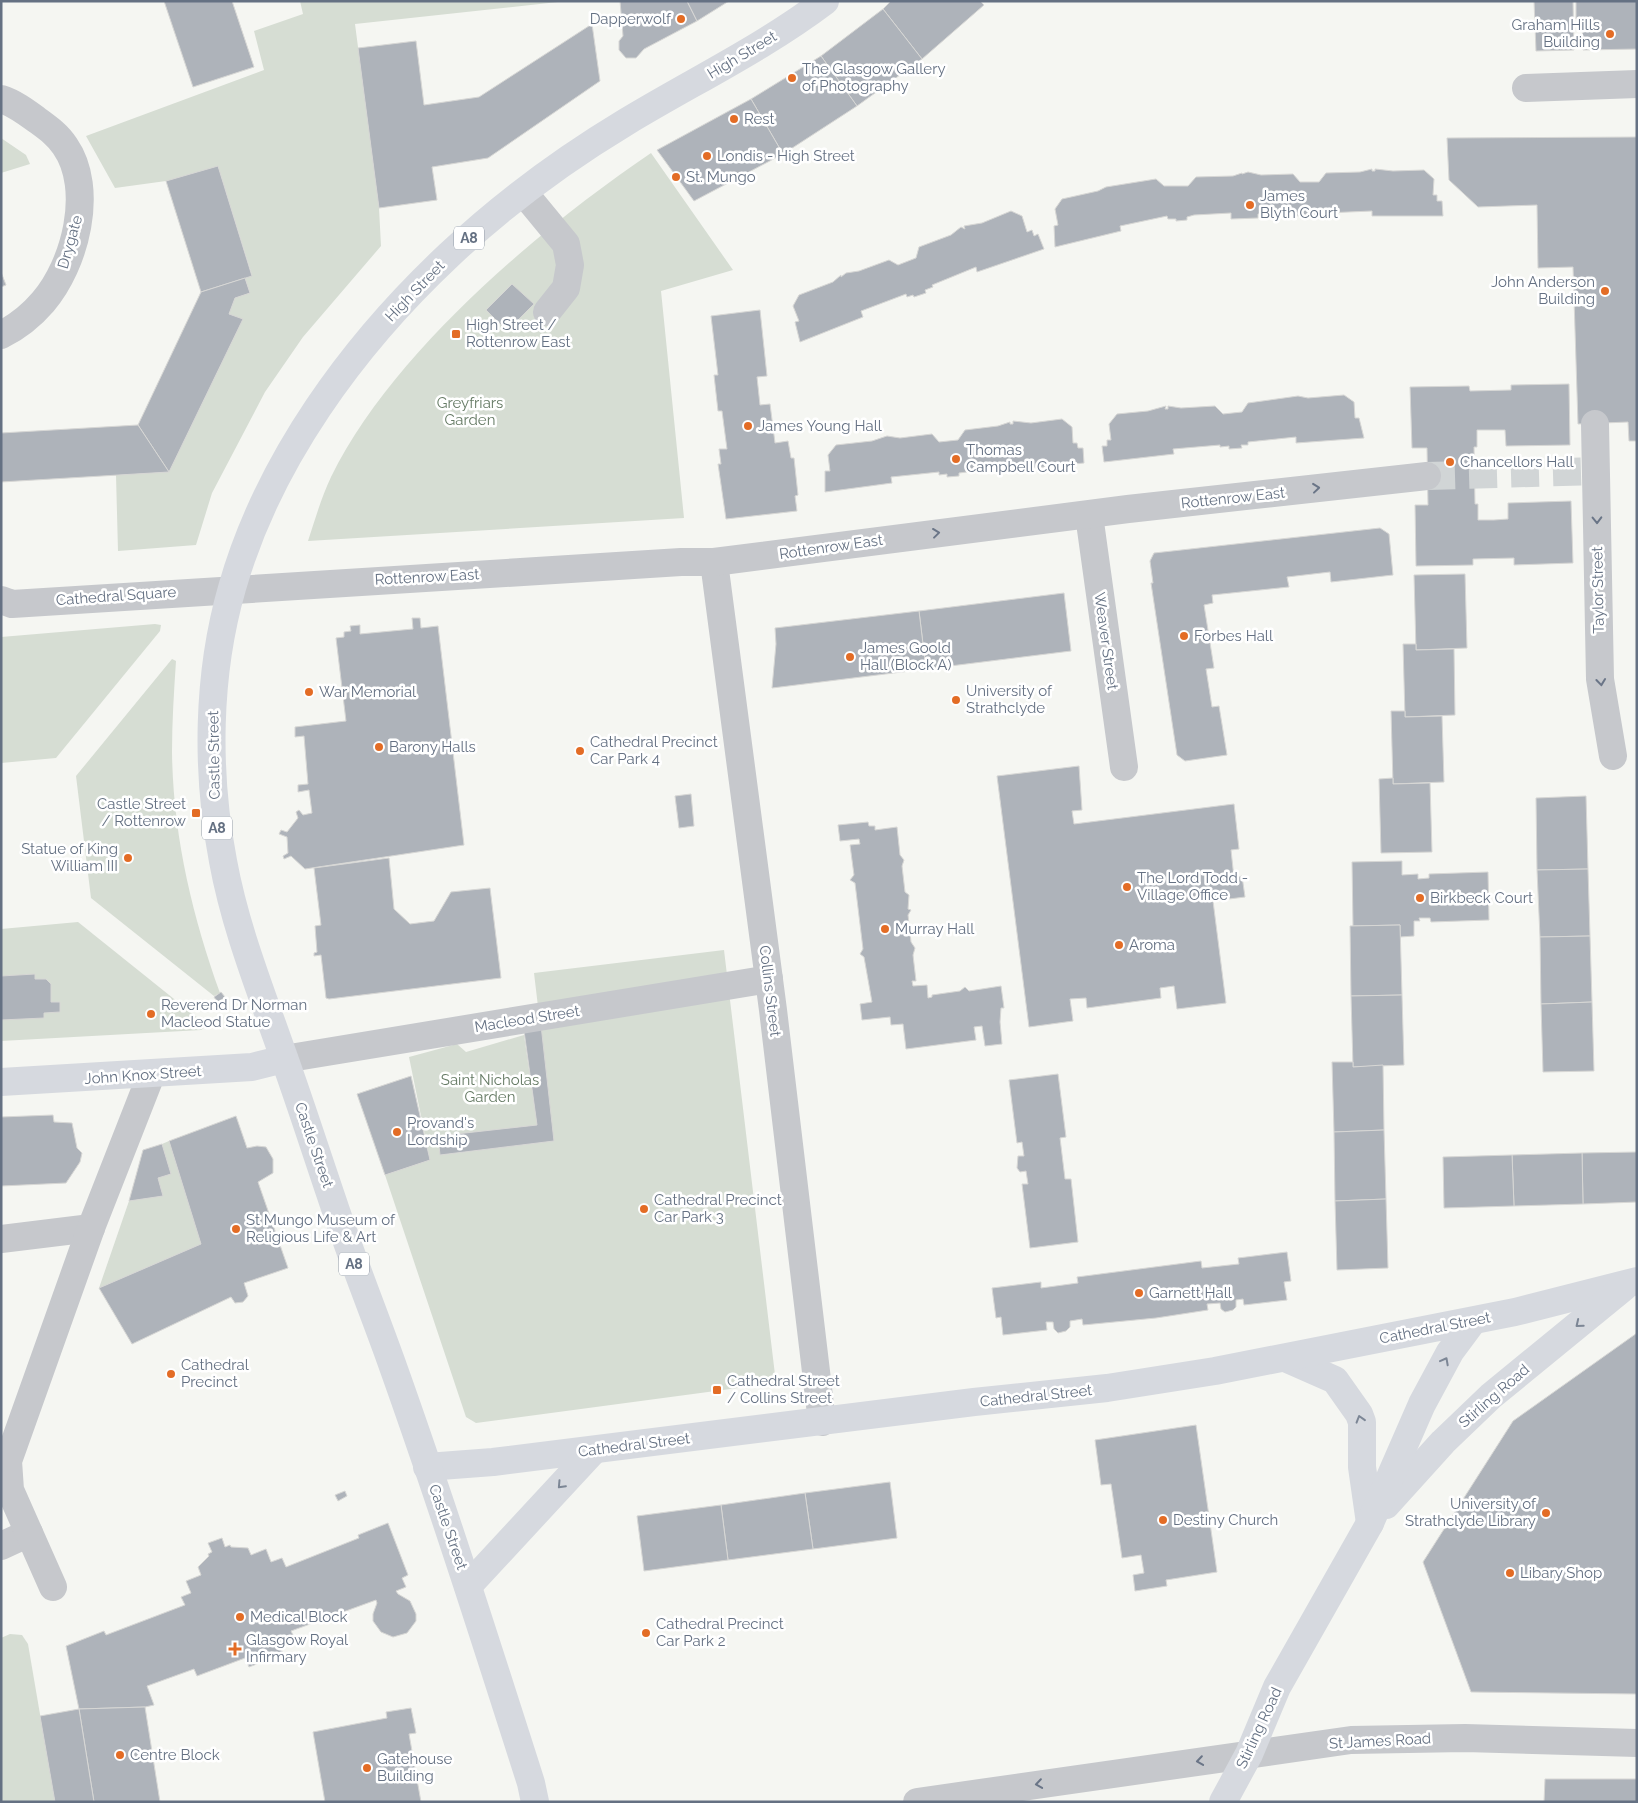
<svg xmlns="http://www.w3.org/2000/svg" width="1638" height="1803" font-family="Raleway,sans-serif">
<style>
.green{fill:#d6ddd3}
.building{fill:#aeb3ba;stroke:#d7d7d5}
.lines{fill:none;stroke-linecap:round;stroke-linejoin:round}
.street-tunnel{stroke:#d1d5d6;stroke-width:28;stroke-dasharray:28 14;stroke-linecap:butt}
.street{stroke:#c6c8cc;stroke-width:28}
.secondary{stroke:#d6d9df;stroke-width:28}
.primary{stroke:#d6d9df;stroke-width:28}
.oneway{stroke:#6a7587}
.oneway2{stroke:#7c8695}
.poi-dot{fill:#e36c25;stroke:#fff;stroke-width:2}
.labels{text-anchor:middle;dominant-baseline:central;stroke-width:5;stroke-linejoin:round;paint-order:stroke}
.shield{fill:#fff;stroke:#939ca8;stroke-width:1}
.shield-label{font-size:14px;font-weight:bold;fill:#657183}
.poi-label{font-size:15px;fill:#657183;stroke:#fff;text-anchor:start}
.street-label{font-size:15px;fill:#657183;stroke:#fff}
.park-label{font-size:15px;fill:#657a64;stroke:#fff}
</style>
<rect width="100%" height="100%" fill="#f5f6f2"/>
<g class="green">
<path d="M300 1H567L355 24 379 208 381 246 303 337 265 392 212 493 196 545 118 551 116 475 169 472 243 319 229 314 235 298 250 293 245 278 252 275 218 166 166 181 115 188 86 136 264 70 254 31 303 14Z"/>
<path d="M1 138 26 155 30 164 1 173Z"/>
<path d="M651 153 733 270 661 291 684 518 308 541C315 520 321 498 331 477 391 354 539 229 651 153Z"/>
<path d="M155 624 161 625 160 631 56 758 1 763V637Z"/>
<path d="M172 659 176 661C174 691 172 721 172 752 173 835 192 915 220 993L214 996 91 898 76 776Z"/>
<path d="M78 922 204 1023 205 1027 201 1030 1 1041V929Z"/>
<path d="M724 950 776 1383 476 1423 466 1417 385 1175 430 1160 409 1057 457 1044 466 1052 524 1035 537 1125 438 1136 441 1155 554 1141 534 973Z"/>
<path d="M169 1141 201 1244 99 1288 129 1201 163 1196 158 1178 171 1174 162 1144Z"/>
<path d="M10 1634 22 1635 28 1644 55 1802H1V1638Z"/>
</g>
<g class="building">
<path d="M164 1H232L254 67 193 87Z"/>
<path d="M620 1H687L697 21 644 49 636 58H626L619 50V41L623 36Z"/>
<path d="M687 1H729L697 21Z"/>
<path d="M891 1H980L984 5 922 59 883 9Z"/>
<path d="M1534 1H1573L1574 50 1536 51Z"/>
<path d="M1576 1H1637V49L1583 50 1582 18 1576 19Z"/>
<path d="M883 9 922 59 857 106 821 56Z"/>
<path d="M592 24 600 81 488 158 432 167 437 200 379 208 358 48 416 41 424 105 479 97Z"/>
<path d="M821 56 857 106 783 154 751 99Z"/>
<path d="M751 99 783 154 694 201 657 150Z"/>
<path d="M1637 137V441H1629L1628 422 1578 424 1573 267 1538 268 1537 205 1478 207 1449 180 1447 138Z"/>
<path d="M218 166 252 276 201 292 166 181Z"/>
<path d="M1372 169V171H1375V169L1393 171 1424 170 1434 179 1433 195H1437V201H1442L1443 216H1372V211L1325 213V215H1317V218H1304V215L1297 216V213L1258 214V218L1231 219V213L1194 215 1187 217V220L1176 221V219H1168L1167 216 1120 226 1121 231 1055 247 1054 226 1058 225 1055 209 1062 199 1098 191 1106 187 1156 179 1164 186H1188L1196 177 1233 176 1242 173V174L1248 172 1261 175 1293 174 1300 182H1319L1326 173 1360 172Z"/>
<path d="M1011 211 1022 216 1027 232 1032 230 1034 236 1038 234 1044 249 977 272 976 267 932 285 933 287 925 290 926 293 914 297 913 295 907 297 906 294 861 311 863 317 800 342 795 322 799 321 793 306 799 295 833 282 841 275V277L846 273 859 271 889 260 898 265 916 258 919 247 951 235 961 227 965 229 964 226 982 223Z"/>
<path d="M1 272 6 285 1 287Z"/>
<path d="M245 278 250 293 235 298 229 314 243 319 169 472 138 425 201 292Z"/>
<path d="M512 284 534 304 507 331 486 310Z"/>
<path d="M760 310 767 376 757 377 760 405 770 404 775 443 788 441 791 458H794L798 495 795 496 797 511 726 519 718 464H721L719 449H727L722 411H718L714 375H718L711 316Z"/>
<path d="M1569 384 1570 445 1506 446 1505 430H1477V447H1474L1475 504H1478V520H1494L1508 519V503L1571 501 1573 563 1514 565V558L1473 559V565L1416 566 1415 505H1428L1427 448H1412L1410 387 1469 386 1470 391 1511 390V385Z"/>
<path d="M1344 395 1354 402 1355 418H1359L1364 438 1296 443V437L1248 442V445H1241L1242 448 1229 449V446L1220 447V445L1173 449 1174 454 1104 462 1102 446H1107V440H1111L1109 424 1117 414 1148 411 1166 406 1165 409H1168V406L1181 408 1215 406 1223 414 1242 412 1248 403 1298 396 1308 398Z"/>
<path d="M1062 419 1072 427 1073 443H1077L1078 448H1083L1084 463 1014 470V464L967 470V472L959 473V476L947 477V474L939 475V472L891 477 892 483 825 492V471H830L828 455 836 445 872 441 887 436 900 438 932 434 939 442 958 440 965 430 998 426 1010 422V424H1013V421L1031 423Z"/>
<path d="M138 425 169 472 1 482V433Z"/>
<path d="M1380 528 1389 534 1393 575 1331 582 1330 572 1287 577 1289 587 1212 595 1213 603 1204 605 1214 668 1206 669 1212 707 1219 706 1227 755 1185 761 1177 755 1151 583H1153L1150 561 1154 553Z"/>
<path d="M1465 574 1467 648 1416 650 1414 575Z"/>
<path d="M1064 593 1071 651 926 669 919 611Z"/>
<path d="M919 611 926 669 772 688 776 644 775 628Z"/>
<path d="M412 618H420L421 628 438 626 464 845 305 869 291 856 284 859 283 856 288 853 287 837 279 834 281 830 287 832 298 818 296 812 299 810 303 815 312 813 309 790 298 792V785L308 784 304 736 295 737V727L346 721 336 638 344 637V632L351 631 350 626 360 625V634L413 629Z"/>
<path d="M1403 644H1416V650L1454 649 1455 715 1405 717Z"/>
<path d="M1391 711H1405V717L1442 716 1444 782 1393 784Z"/>
<path d="M1079 766 1082 810 1072 811 1074 824 1234 804 1239 849 1231 850 1234 878 1242 876 1245 897 1213 901 1226 1003 1177 1009 1174 986 1160 988 1161 998 1087 1008 1086 998 1070 999 1073 1021 1029 1027 997 776Z"/>
<path d="M1393 778V784L1430 783 1432 852 1381 853 1379 779Z"/>
<path d="M691 794 694 826 679 828 675 796Z"/>
<path d="M1586 796 1588 869 1537 870 1536 798Z"/>
<path d="M868 822 869 826H875V830L897 827 900 855 904 860 902 866 905 892 909 895 908 909 911 910 908 915 911 942 915 948 913 955 916 981H912L913 986 927 985 928 998 932 997V995L960 991 965 987 969 991 1001 986 1004 1008H1001L1000 1022 1002 1044 985 1046 982 1026 974 1027 976 1040 906 1049 903 1024 891 1025 890 1017 862 1020 860 1004 872 1002 864 957 860 954 863 949 855 883 850 880 854 875 850 845 860 844 859 839 840 841 838 825Z"/>
<path d="M389 858 394 909 410 924 434 921 451 892 490 888 501 978 329 999 326 998 321 955 314 956V953L317 952 315 926 321 925 314 868Z"/>
<path d="M1402 861V875L1418 874V879L1429 878V874L1488 872 1489 920 1431 922 1430 918H1419L1420 921H1414V936L1400 937V925L1353 926 1352 862Z"/>
<path d="M1588 869 1590 936 1540 937 1537 870Z"/>
<path d="M1400 925 1402 995 1351 996 1350 926Z"/>
<path d="M1590 936 1592 1002 1541 1004 1540 937Z"/>
<path d="M35 974V979H46L51 984V1002H60V1012L44 1013V1018L1 1020V976Z"/>
<path d="M221 992 225 997 218 1003 214 997Z"/>
<path d="M1402 995 1404 1065 1353 1067 1351 996Z"/>
<path d="M1592 1002 1594 1071 1543 1072 1541 1004Z"/>
<path d="M541 1025 554 1141 440 1155 438 1136 537 1125 524 1031Z"/>
<path d="M1332 1062H1353V1067L1383 1065 1384 1130 1334 1132Z"/>
<path d="M1058 1074 1066 1137 1060 1138 1065 1179H1071L1078 1242 1030 1248 1022 1184H1028L1026 1171 1020 1172 1017 1168 1018 1156H1024L1022 1142 1017 1143 1009 1080Z"/>
<path d="M411 1076 430 1160 385 1175 357 1094Z"/>
<path d="M53 1115 54 1122 72 1123 77 1148 82 1153 80 1162 66 1183 1 1186V1117Z"/>
<path d="M236 1116 247 1148 257 1146 266 1147 273 1159V1173L258 1182 288 1268 244 1283 248 1296 243 1302 235 1303 231 1297 132 1344 99 1288 201 1244 169 1141Z"/>
<path d="M1384 1130 1386 1199 1335 1201 1334 1132Z"/>
<path d="M162 1144 171 1174 158 1178 163 1196 129 1201 143 1150Z"/>
<path d="M1637 1152V1202L1583 1204 1582 1153Z"/>
<path d="M1582 1153 1583 1204 1514 1206 1512 1155Z"/>
<path d="M1512 1155 1514 1206 1444 1208 1443 1157Z"/>
<path d="M1386 1199 1388 1268 1337 1270 1335 1201Z"/>
<path d="M1287 1252 1291 1281 1284 1282 1287 1300 1244 1305 1243 1299 1236 1300V1307L1233 1310 1225 1312 1221 1309 1220 1303 1207 1304 1208 1310 1156 1318 1083 1325 1082 1319 1070 1321V1327L1066 1331 1058 1333 1054 1329 1053 1322H1046L1047 1330 1003 1335 1001 1317 996 1318 992 1288 1041 1282V1288L1078 1283 1077 1277 1201 1261 1202 1268 1239 1264 1238 1258Z"/>
<path d="M1637 1333V1694L1471 1692 1423 1562 1513 1421Z"/>
<path d="M1196 1425 1217 1572 1166 1580 1167 1586 1135 1591 1133 1575 1144 1573 1141 1555 1122 1558 1111 1484 1101 1485 1095 1440Z"/>
<path d="M890 1482 897 1538 813 1549 805 1493Z"/>
<path d="M345 1491 347 1496 338 1501 335 1495Z"/>
<path d="M805 1493 813 1549 728 1560 721 1505Z"/>
<path d="M721 1505 728 1560 644 1571 637 1516Z"/>
<path d="M388 1523 408 1575 402 1578 406 1587 396 1591 398 1594 410 1601 416 1614V1621L407 1633 393 1637 381 1632 373 1621V1614L377 1603 376 1600 291 1631 295 1639 280 1645 283 1654 249 1667 245 1658 197 1676 194 1669 147 1686 154 1705 145 1707 79 1709 66 1646 104 1631 106 1635 185 1605 181 1597 191 1593 186 1581 201 1575 198 1567 209 1556 208 1554 212 1552 208 1543 222 1538 225 1547 230 1545 231 1547 248 1548 251 1555 266 1549 271 1562 282 1558 286 1567 359 1538 358 1535Z"/>
<path d="M145 1707 160 1802H94L79 1709Z"/>
<path d="M411 1708 416 1733 409 1734 421 1802H325L313 1732 387 1718 386 1712Z"/>
<path d="M79 1709 94 1802H55L40 1716Z"/>
<path d="M1545 1779H1637V1802H1544Z"/>
</g>
<g class="lines">
<path class="street-tunnel" d="M1427 476 1596 471"/>
<g class="street">
<path d="M1526 88 1637 84"/>
<path d="M1 99C14 103 26 112 37 120 48 128 58 135 65 146 95 189 75 265 43 302 31 316 17 327 1 335"/>
<path d="M524 193 566 244 570 265 566 288 547 312"/>
<path d="M1595 424 1600 679 1613 756"/>
<path d="M1089 515 1124 767"/>
<path d="M714 562 773 1010 822 1422"/>
<path d="M1 600 12 604 681 562H714L1128 509 1427 476"/>
<path d="M284 1059 769 979"/>
<path d="M1 1239 91 1228"/>
<path d="M1 1546 29 1533"/>
<path d="M53 1587 10 1490 8 1461 91 1228 151 1075"/>
<path d="M917 1802 1351 1740 1465 1738 1637 1743"/>
</g>
<g class="secondary">
<path d="M1 1082 252 1067 284 1059"/>
<path d="M1285 1358 1335 1380 1359 1414 1362 1422V1467L1370 1523"/>
<path d="M427 1467 493 1462 974 1402 1107 1388 1215 1371 1515 1312 1637 1281"/>
<path d="M1386 1505 1443 1442 1491 1396 1623 1288"/>
<path d="M468 1586 594 1450"/>
<path d="M1223 1802 1249 1754 1277 1687 1370 1523 1422 1404 1450 1352 1473 1321"/>
</g>
<path class="primary" d="M535 1802 531 1783C486 1642 441 1501 391 1361 372 1308 351 1256 333 1202 316 1152 300 1102 282 1052 260 989 235 927 223 861 206 772 207 675 232 588 268 461 353 345 449 255 502 205 563 160 626 122 692 82 763 48 825 1"/>
</g>
<defs><path id="oneway-chevron" d="M-2-3.5L2.5 0L-2 3.5" fill="none" stroke-width="1.6" stroke-linecap="round" stroke-linejoin="round" transform="scale(1.25)"/></defs>
<g class="oneway">
<use href="#oneway-chevron" transform="translate(1316 488) rotate(-6)"/>
<use href="#oneway-chevron" transform="translate(1597 520) rotate(89)"/>
<use href="#oneway-chevron" transform="translate(936 533) rotate(-7)"/>
<use href="#oneway-chevron" transform="translate(1601 682) rotate(84)"/>
<use href="#oneway-chevron" transform="translate(1200 1761) rotate(172)"/>
<use href="#oneway-chevron" transform="translate(1039 1784) rotate(172)"/>
</g>
<g class="oneway2">
<use href="#oneway-chevron" transform="translate(1579 1324) rotate(141)"/>
<use href="#oneway-chevron" transform="translate(1445 1361) rotate(-62)"/>
<use href="#oneway-chevron" transform="translate(1360 1419) rotate(-107)"/>
<use href="#oneway-chevron" transform="translate(561 1485) rotate(133)"/>
</g>
<g class="poi-dot">
<circle cx="681" cy="19" r="5"/>
<circle cx="1610" cy="34" r="5"/>
<circle cx="792" cy="78" r="5"/>
<circle cx="734" cy="119" r="5"/>
<circle cx="707" cy="156" r="5"/>
<circle cx="676" cy="177" r="5"/>
<circle cx="1250" cy="205" r="5"/>
<circle cx="1605" cy="291" r="5"/>
<rect x="451" y="329" width="10" height="10" rx="2.5"/>
<circle cx="748" cy="426" r="5"/>
<circle cx="956" cy="459" r="5"/>
<circle cx="1450" cy="462" r="5"/>
<circle cx="1184" cy="636" r="5"/>
<circle cx="850" cy="657" r="5"/>
<circle cx="309" cy="692" r="5"/>
<circle cx="956" cy="700" r="5"/>
<circle cx="379" cy="747" r="5"/>
<circle cx="580" cy="751" r="5"/>
<rect x="191" y="808" width="10" height="10" rx="2.5"/>
<circle cx="128" cy="858" r="5"/>
<circle cx="1127" cy="887" r="5"/>
<circle cx="1420" cy="898" r="5"/>
<circle cx="885" cy="929" r="5"/>
<circle cx="1119" cy="945" r="5"/>
<circle cx="151" cy="1014" r="5"/>
<circle cx="397" cy="1132" r="5"/>
<circle cx="644" cy="1209" r="5"/>
<circle cx="236" cy="1229" r="5"/>
<circle cx="1139" cy="1293" r="5"/>
<circle cx="171" cy="1374" r="5"/>
<rect x="712" y="1385" width="10" height="10" rx="2.5"/>
<circle cx="1546" cy="1513" r="5"/>
<circle cx="1163" cy="1520" r="5"/>
<circle cx="1510" cy="1573" r="5"/>
<circle cx="240" cy="1617" r="5"/>
<circle cx="646" cy="1633" r="5"/>
<path d="M232.5 1641.5h5v5h5v5h-5v5h-5v-5h-5v-5h5z"/>
<circle cx="120" cy="1755" r="5"/>
<circle cx="367" cy="1768" r="5"/>
</g>
<g class="labels">
<g class="shield">
<rect x="454" y="226.5" width="30" height="23" rx="4"/>
<rect x="202" y="816.5" width="30" height="23" rx="4"/>
<rect x="339" y="1252.5" width="30" height="23" rx="4"/>
</g>
<g class="shield-label">
<text x="469" y="238">A8</text>
<text x="217" y="828">A8</text>
<text x="354" y="1264">A8</text>
</g>
<g class="poi-label">
<text x="671" y="19" text-anchor="end">Dapperwolf</text>
<text x="1600" y="25" text-anchor="end">Graham Hills<tspan x="1600" dy="17">Building</tspan></text>
<text x="802" y="69">The Glasgow Gallery<tspan x="802" dy="17">of Photography</tspan></text>
<text x="744" y="119">Rest</text>
<text x="717" y="156">Londis - High Street</text>
<text x="686" y="177">St. Mungo</text>
<text x="1260" y="196">James<tspan x="1260" dy="17">Blyth Court</tspan></text>
<text x="1595" y="282" text-anchor="end">John Anderson<tspan x="1595" dy="17">Building</tspan></text>
<text x="466" y="325">High Street /<tspan x="466" dy="17">Rottenrow East</tspan></text>
<text x="758" y="426">James Young Hall</text>
<text x="966" y="450">Thomas<tspan x="966" dy="17">Campbell Court</tspan></text>
<text x="1460" y="462">Chancellors Hall</text>
<text x="1194" y="636">Forbes Hall</text>
<text x="860" y="648">James Goold<tspan x="860" dy="17">Hall (Block A)</tspan></text>
<text x="966" y="691">University of<tspan x="966" dy="17">Strathclyde</tspan></text>
<text x="319" y="692">War Memorial</text>
<text x="590" y="742">Cathedral Precinct<tspan x="590" dy="17">Car Park 4</tspan></text>
<text x="389" y="747">Barony Halls</text>
<text x="186" y="804" text-anchor="end">Castle Street<tspan x="186" dy="17">/ Rottenrow</tspan></text>
<text x="118" y="849" text-anchor="end">Statue of King<tspan x="118" dy="17">William III</tspan></text>
<text x="1137" y="878">The Lord Todd -<tspan x="1137" dy="17">Village Office</tspan></text>
<text x="1430" y="898">Birkbeck Court</text>
<text x="895" y="929">Murray Hall</text>
<text x="1129" y="945">Aroma</text>
<text x="161" y="1005">Reverend Dr Norman<tspan x="161" dy="17">Macleod Statue</tspan></text>
<text x="407" y="1123">Provand's<tspan x="407" dy="17">Lordship</tspan></text>
<text x="654" y="1200">Cathedral Precinct<tspan x="654" dy="17">Car Park 3</tspan></text>
<text x="246" y="1220">St Mungo Museum of<tspan x="246" dy="17">Religious Life &amp; Art</tspan></text>
<text x="1149" y="1293">Garnett Hall</text>
<text x="181" y="1365">Cathedral<tspan x="181" dy="17">Precinct</tspan></text>
<text x="727" y="1381">Cathedral Street<tspan x="727" dy="17">/ Collins Street</tspan></text>
<text x="1536" y="1504" text-anchor="end">University of<tspan x="1536" dy="17">Strathclyde Library</tspan></text>
<text x="1173" y="1520">Destiny Church</text>
<text x="1520" y="1573">Libary Shop</text>
<text x="250" y="1617">Medical Block</text>
<text x="656" y="1624">Cathedral Precinct<tspan x="656" dy="17">Car Park 2</tspan></text>
<text x="246" y="1640">Glasgow Royal<tspan x="246" dy="17">Infirmary</tspan></text>
<text x="130" y="1755">Centre Block</text>
<text x="377" y="1759">Gatehouse<tspan x="377" dy="17">Building</tspan></text>
</g>
<g class="street-label">
<text transform="translate(742 55) rotate(-31)">High Street</text>
<text transform="translate(70 242) rotate(-74)">Drygate</text>
<text transform="translate(415 291) rotate(-46)">High Street</text>
<text transform="translate(1233 498) rotate(-6)">Rottenrow East</text>
<text transform="translate(831 547) rotate(-8)">Rottenrow East</text>
<text transform="translate(427 577) rotate(-3)">Rottenrow East</text>
<text transform="translate(1598 590) rotate(-91)">Taylor Street</text>
<text transform="translate(116 596) rotate(-4)">Cathedral Square</text>
<text transform="translate(1106 641) rotate(82)">Weaver Street</text>
<text transform="translate(214 755) rotate(-91)">Castle Street</text>
<text transform="translate(770 991) rotate(83)">Collins Street</text>
<text transform="translate(527 1019) rotate(-9)">Macleod Street</text>
<text transform="translate(143 1075) rotate(-4)">John Knox Street</text>
<text transform="translate(314 1145) rotate(71)">Castle Street</text>
<text transform="translate(1435 1328) rotate(-11)">Cathedral Street</text>
<text transform="translate(1036 1396) rotate(-6)">Cathedral Street</text>
<text transform="translate(1494 1396) rotate(-41)">Stirling Road</text>
<text transform="translate(634 1445) rotate(-7)">Cathedral Street</text>
<text transform="translate(448 1527) rotate(71)">Castle Street</text>
<text transform="translate(1259 1728) rotate(-65)">Stirling Road</text>
<text transform="translate(1380 1741) rotate(-3)">St James Road</text>
</g>
<g class="park-label">
<text x="470" y="403">Greyfriars<tspan x="470" dy="17">Garden</tspan></text>
<text x="490" y="1080">Saint Nicholas<tspan x="490" dy="17">Garden</tspan></text>
</g>
</g>
<rect width="1638" height="1803" fill="none" stroke="#657183" stroke-width="5"/>
</svg>
